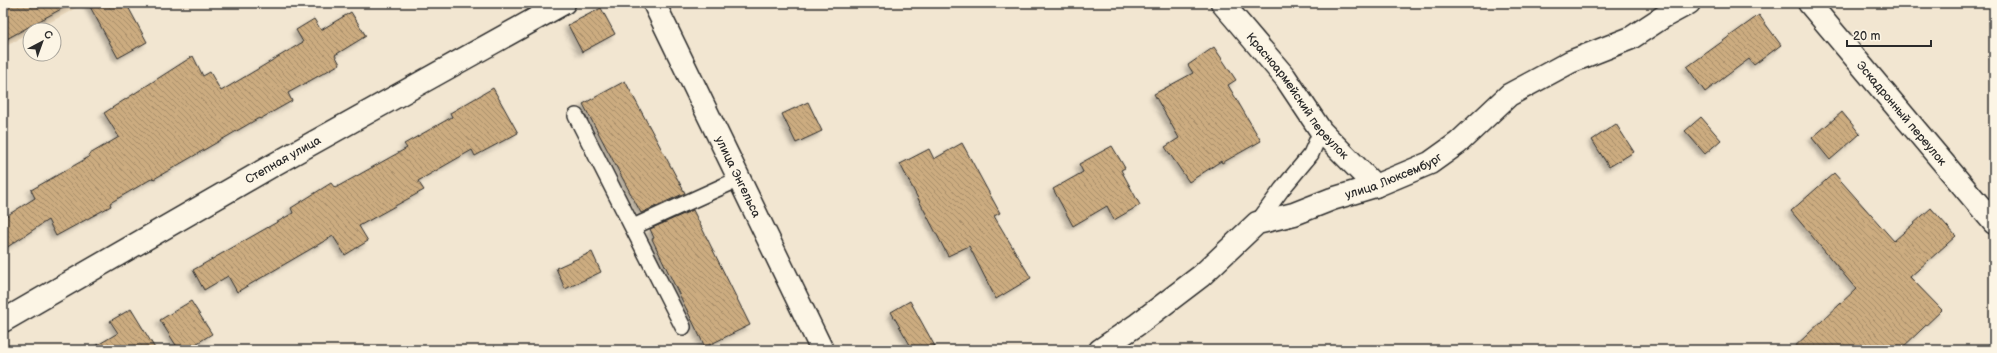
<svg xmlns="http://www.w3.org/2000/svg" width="1997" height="353" font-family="'Balsamiq Sans',sans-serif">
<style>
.built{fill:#e7d5b9}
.building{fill:url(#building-back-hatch);stroke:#2b2b2b;filter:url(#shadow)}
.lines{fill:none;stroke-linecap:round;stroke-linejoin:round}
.service-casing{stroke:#2b2b2b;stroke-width:18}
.minor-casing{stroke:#2b2b2b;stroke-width:25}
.tertiary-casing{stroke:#2b2b2b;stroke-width:25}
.service{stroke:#fcf5e5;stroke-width:15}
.minor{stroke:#fcf5e5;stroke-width:22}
.tertiary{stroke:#fcf5e5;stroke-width:22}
.labels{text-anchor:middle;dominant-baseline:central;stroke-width:4;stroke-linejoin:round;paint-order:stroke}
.street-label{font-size:12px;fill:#2b2b2b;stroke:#fcf5e5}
</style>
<defs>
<pattern id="building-back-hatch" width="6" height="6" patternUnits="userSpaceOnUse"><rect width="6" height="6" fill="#ccac80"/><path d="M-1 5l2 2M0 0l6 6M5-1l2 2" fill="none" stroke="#a68c69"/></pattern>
<filter id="shadow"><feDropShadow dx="-3.5" dy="3.5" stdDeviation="2" flood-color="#0004"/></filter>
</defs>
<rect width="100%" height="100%" fill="#f2e6d1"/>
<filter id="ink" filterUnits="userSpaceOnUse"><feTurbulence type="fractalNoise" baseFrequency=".025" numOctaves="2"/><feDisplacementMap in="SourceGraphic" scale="8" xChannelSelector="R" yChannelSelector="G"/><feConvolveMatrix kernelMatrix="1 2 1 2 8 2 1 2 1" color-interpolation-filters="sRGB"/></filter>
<g filter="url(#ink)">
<path class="built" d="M3 3H85L36 30H30V33L3 48Z"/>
<g class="building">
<path d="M3 3H72L3 41Z"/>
<path d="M88 3H126L147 42 118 58Z"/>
<path d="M601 8 615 34 582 52 568 25Z"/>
<path d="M351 12 366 36 335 55 340 64 288 93 292 101 260 119 259 118 154 179 153 178 110 203 111 206 56 236 48 220 3 250V218L35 198 31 190 89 157 88 155 119 137 104 113 193 56 203 76 210 72 221 91 303 42 296 30 314 19 321 30Z"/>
<path d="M1759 15 1781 45 1754 65 1749 59 1705 92 1687 67Z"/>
<path d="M1214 47 1236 80 1228 85 1261 141 1222 163 1221 161 1189 182 1165 147 1179 138 1154 94 1193 73 1188 65Z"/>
<path d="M625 81 685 193 641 213 583 104Z"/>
<path d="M493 88 518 133 475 156 472 150 418 181 424 190 359 226 368 241 345 255 333 236 237 292 228 276 204 290 193 270 293 213 291 208 331 183 335 188 407 148 404 144 452 117 450 113Z"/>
<path d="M808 102 822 131 796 143 782 114Z"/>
<path d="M1842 112 1860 134 1830 160 1812 138Z"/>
<path d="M1701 117 1721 140 1705 154 1685 131Z"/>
<path d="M1616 124 1634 152 1609 167 1592 140Z"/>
<path d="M962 143 1000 213 994 216 1031 278 996 299 969 246 948 256 900 164 929 149 934 159Z"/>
<path d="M1112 146 1125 168 1121 170 1140 205 1114 220 1107 206 1073 226 1053 189 1083 172 1079 164Z"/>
<path d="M1834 173 1894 241 1931 208 1956 236 1910 277 1942 310 1900 350H1791L1856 289 1791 211Z"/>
<path d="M693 210 750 325 705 347 652 239 654 238 650 229Z"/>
<path d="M592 252 601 272 565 289 556 268Z"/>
<path d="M191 301 212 334 186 350H179L160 320Z"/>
<path d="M910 301 937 350H913L891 312Z"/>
<path d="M131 309 156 350H89L118 333 110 321Z"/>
</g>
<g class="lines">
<g class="service-casing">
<g id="service">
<path d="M576 116 683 327"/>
<path d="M1257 223 1282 189 1311 154 1321 131"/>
<path d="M633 227 739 179"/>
</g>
</g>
<g class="minor-casing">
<g id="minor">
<path id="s1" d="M1222 3 1285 77 1321 131 1375 186"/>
<path id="s2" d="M1809 3 1994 223"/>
<path id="s3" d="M3 321 275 164 564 3"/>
<path id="s4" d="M1100 350 1138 324 1201 276 1257 223 1294 214 1332 199 1375 186 1430 163 1458 143 1509 95 1570 62 1631 38 1663 17 1689 3"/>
</g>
</g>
<g class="tertiary-casing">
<g id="tertiary">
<path id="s5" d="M654 3 822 350"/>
</g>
</g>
<use href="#service" class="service"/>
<use href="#minor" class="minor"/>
<use href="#tertiary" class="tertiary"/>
</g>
</g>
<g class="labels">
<g class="street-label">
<text stroke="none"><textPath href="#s1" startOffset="120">Красноармейский переулок</textPath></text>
<text stroke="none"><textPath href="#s2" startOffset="144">Эскадронный переулок</textPath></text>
<text stroke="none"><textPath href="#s3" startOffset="323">Степная улица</textPath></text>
<text stroke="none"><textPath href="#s4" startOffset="347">улица Люксембург</textPath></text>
<text stroke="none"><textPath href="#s5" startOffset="193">улица Энгельса</textPath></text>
</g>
</g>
<rect width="1997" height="353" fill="none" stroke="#fcf5e5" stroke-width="16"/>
<rect x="8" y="8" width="1981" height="337" fill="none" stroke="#2b2b2b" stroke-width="1.5" filter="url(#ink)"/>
<g transform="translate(42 42) rotate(41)"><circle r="19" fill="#fcf5e5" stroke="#a8a49b"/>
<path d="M0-3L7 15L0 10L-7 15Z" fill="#2b2b2b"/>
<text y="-6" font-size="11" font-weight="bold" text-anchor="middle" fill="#2b2b2b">С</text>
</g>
<path d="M1847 40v6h84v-6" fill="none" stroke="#2b2b2b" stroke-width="2"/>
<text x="1853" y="40" font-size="12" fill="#2b2b2b" stroke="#fcf5e5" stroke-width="3" paint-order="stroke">20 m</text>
</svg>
